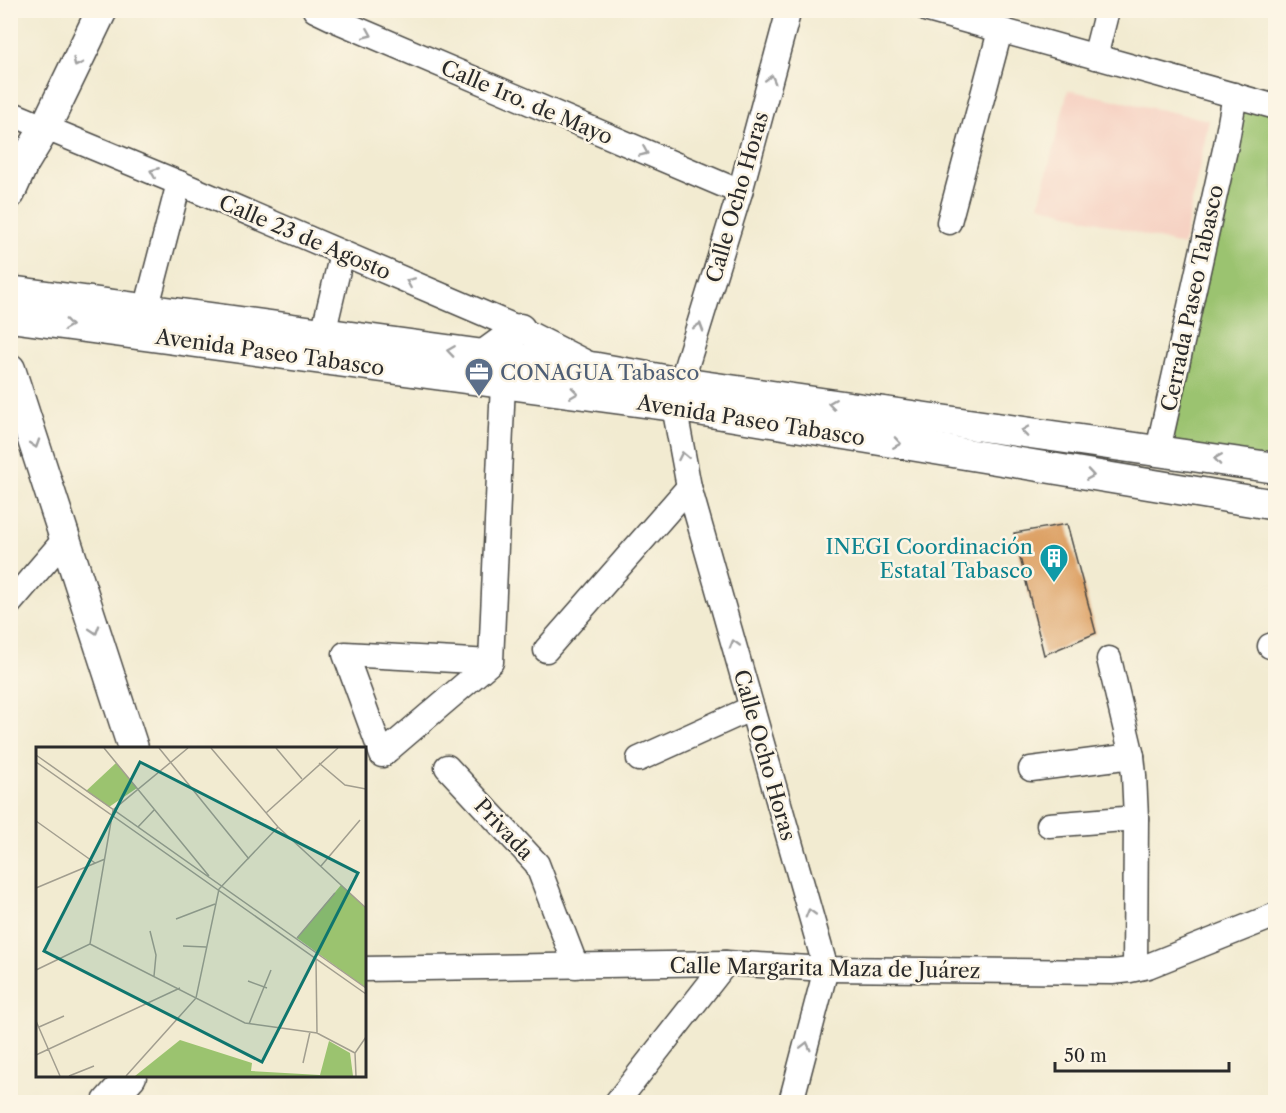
<svg xmlns="http://www.w3.org/2000/svg" width="1286" height="1113" font-family="'Libre Caslon Text',serif">
<style>
.built{fill:#f6d2c3}
.green{fill:#9bc36f;stroke:#63774d;stroke-width:1.5}
.building{fill:#db9d5f}
.lines{fill:none;stroke-linecap:round;stroke-linejoin:round}
.minor-casing{stroke:#494844;stroke-width:27}
.major-casing{stroke:#494844;stroke-width:33}
.minor{stroke:#fff;stroke-width:24}
.major{stroke:#fff;stroke-width:30}
.oneway{stroke:#a0a0a0}
.labels{text-anchor:middle;dominant-baseline:central;stroke-width:5;stroke-linejoin:round;paint-order:stroke}
.street-label{font-size:21px;fill:#2b2b2b;stroke:#fcf5e5}
.service-label{font-size:21px;fill:#4e5e75;stroke:#fcf5e5;text-anchor:start}
.culture-label{font-size:21px;fill:#0d838f;stroke:#fcf5e5;text-anchor:end}
.inset-road{fill:none;stroke:#a29e8f;stroke-width:1.5}
.view{fill:#0f766e;fill-opacity:0.15;stroke:#0f766e;stroke-width:3}
.inset-edge{fill:none;stroke:#2b2b2b;stroke-width:3}
</style>
<rect width="100%" height="100%" fill="#fcf5e5"/>
<filter id="ink" filterUnits="userSpaceOnUse"><feTurbulence type="fractalNoise" baseFrequency=".0167" numOctaves="2"/><feDisplacementMap in="SourceGraphic" scale="12" xChannelSelector="R" yChannelSelector="G"/><feConvolveMatrix kernelMatrix="1 2 1 2 8 2 1 2 1" color-interpolation-filters="sRGB"/></filter>
<filter id="wash" filterUnits="userSpaceOnUse"><feTurbulence type="fractalNoise" baseFrequency=".008" numOctaves="4" result="noise"/><feDisplacementMap in="SourceGraphic" scale="24" xChannelSelector="R" yChannelSelector="G"/><feGaussianBlur stdDeviation="1.35" result="paint"/><feColorMatrix in="noise" values="0 0 0 0 0 0 0 0 0 0 0 0 0 0 0 0 0 1.4 0 .05"/><feComposite in="paint" operator="in"/></filter>
<g filter="url(#wash)">
<rect width="100%" height="100%" fill="#f2ebd1"/>
<path class="built" d="M1068 90 1209 120 1183 246 1039 205Z"/>
<path class="green" d="M1235 95 1275 107V468L1158 450Z"/>
<g id="blocks">
<path class="building" d="M1067 524 1096 633 1044 655 1014 533Z"/>
</g>
</g>
<g filter="url(#ink)">
<use href="#blocks" fill-opacity="0" stroke="#494844" stroke-width="1.5"/>
<g class="lines">
<g class="minor-casing">
<g id="minor">
<path d="M315 10 338 21 740 192"/>
<path d="M789 10 740 192 674 406 689 487 826 969 791 1102"/>
<path d="M928 10 1276 107"/>
<path d="M1095 57 1107 10"/>
<path d="M10 113 179 183 520 329 587 363"/>
<path d="M949 222 1000 31"/>
<path d="M146 310 179 183"/>
<path d="M323 334 342 253"/>
<path d="M1158 450 1226 145 1235 95"/>
<path d="M10 603 65 539"/>
<path d="M1270 646 1276 644"/>
<path d="M546 650 689 487"/>
<path d="M1109 659 1132 756 1134 775 1136 818 1135 968"/>
<path d="M491 662 345 654 382 755 491 662 503 383"/>
<path d="M639 759 752 708"/>
<path d="M447 767 537 864 576 966"/>
<path d="M1031 769 1132 756"/>
<path d="M1049 825 1136 818"/>
<path d="M364 969 726 963 826 969 1112 972 1130 970 1148 966 1276 915"/>
<path d="M617 1102 726 963"/>
</g>
</g>
<g class="major-casing">
<g id="major">
<path d="M10 193 22 166 45 128 102 10"/>
<path d="M10 291 484 355 597 368 681 383 1276 468"/>
<path d="M10 317 674 406 1276 505"/>
<path d="M484 355 520 329"/>
<path d="M10 369 133 748"/>
<path d="M108 1102 131 1076"/>
</g>
</g>
<use href="#minor" class="minor"/>
<use href="#major" class="major"/>
</g>
<defs><path id="oneway-chevron" d="M-2-3.5L2.5 0L-2 3.5" fill="none" stroke-width="1.6" stroke-linecap="round" stroke-linejoin="round" transform="scale(1.5)"/></defs>
<g class="oneway">
<use href="#oneway-chevron" transform="translate(368 34) rotate(23)"/>
<use href="#oneway-chevron" transform="translate(77 63) rotate(116)"/>
<use href="#oneway-chevron" transform="translate(771 79) rotate(-75)"/>
<use href="#oneway-chevron" transform="translate(644 152) rotate(23)"/>
<use href="#oneway-chevron" transform="translate(154 172) rotate(-158)"/>
<use href="#oneway-chevron" transform="translate(410 282) rotate(-157)"/>
<use href="#oneway-chevron" transform="translate(68 325) rotate(8)"/>
<use href="#oneway-chevron" transform="translate(699 327) rotate(-73)"/>
<use href="#oneway-chevron" transform="translate(451 351) rotate(-172)"/>
<use href="#oneway-chevron" transform="translate(574 393) rotate(8)"/>
<use href="#oneway-chevron" transform="translate(832 404) rotate(-172)"/>
<use href="#oneway-chevron" transform="translate(1025 431) rotate(-172)"/>
<use href="#oneway-chevron" transform="translate(897 443) rotate(9)"/>
<use href="#oneway-chevron" transform="translate(35 444) rotate(72)"/>
<use href="#oneway-chevron" transform="translate(683 456) rotate(-101)"/>
<use href="#oneway-chevron" transform="translate(1218 459) rotate(-171)"/>
<use href="#oneway-chevron" transform="translate(1090 475) rotate(9)"/>
<use href="#oneway-chevron" transform="translate(95 630) rotate(72)"/>
<use href="#oneway-chevron" transform="translate(734 644) rotate(-106)"/>
<use href="#oneway-chevron" transform="translate(810 913) rotate(-106)"/>
<use href="#oneway-chevron" transform="translate(806 1046) rotate(-76)"/>
</g>
</g>
<defs>
<g id="office-pin" transform="scale(1.5)"><path d="M0 17L-7.5 6A9.5 9.5 0 1 1 7.5 6Z" fill="#5c6f8a" stroke="#fcf5e5"/><path d="M-6-3h4V-5.5h4V-3h4V5H-6ZM-1-4.5V-3h2v-1.5ZM-6 0V1H6V0Z" fill="#fff"/></g>
<g id="building-pin" transform="scale(1.5)"><path d="M0 17L-7.5 6A9.5 9.5 0 1 1 7.5 6Z" fill="#0f9aa8" stroke="#fcf5e5"/><path d="M-4-6H4V6H1V3H-1V6H-4ZM-2.5-4.3h1.7v1.8h-1.7ZM.8-4.3h1.7v1.8H.8ZM-2.5-1h1.7V.8h-1.7ZM.8-1h1.7V.8H.8Z" fill="#fff"/></g>
</defs>
<g fill-rule="evenodd">
<use href="#office-pin" x="479" y="372"/>
<use href="#building-pin" x="1054" y="558"/>
</g>
<g class="labels">
<g class="street-label">
<text transform="translate(527 102) rotate(23)">Calle 1ro. de Mayo</text>
<text transform="translate(737 197) rotate(-74)">Calle Ocho Horas</text>
<text transform="translate(305 237) rotate(23)">Calle 23 de Agosto</text>
<text transform="translate(1192 298) rotate(-78)">Cerrada Paseo Tabasco</text>
<text transform="translate(270 352) rotate(8)">Avenida Paseo Tabasco</text>
<text transform="translate(751 420) rotate(9)">Avenida Paseo Tabasco</text>
<text transform="translate(765 755) rotate(74)">Calle Ocho Horas</text>
<text transform="translate(504 829) rotate(47)">Privada</text>
<text transform="translate(825 968) rotate(1)">Calle Margarita Maza de Juárez</text>
</g>
<g class="service-label">
<text x="500" y="372">CONAGUA Tabasco</text>
</g>
<g class="culture-label">
<text x="1033" y="546">INEGI Coordinación<tspan x="1033" dy="24">Estatal Tabasco</tspan></text>
</g>
</g>
<g transform="translate(36 747)">
<rect width="330" height="330" fill="#f2ebd1"/>
<path d="M80 16 101 41 73 60 50 44ZM305 138 330 161V241L261 191ZM144 293 216 316 215 324 284 328 293 294 314 306 317 329H99Z" fill="#9bc36f"/>
<path class="inset-road" d="M68 1 173 129M123 1 213 112M175 1 242 80 330 161M240 1 266 32M0 8 330 241M0 15 330 247M283 16 309 38 330 42M230 66 302 1M0 74 59 116M102 80 119 62M285 119 324 73M0 141 69 112M140 172 179 157M114 184 120 208 118 229M261 191 299 146M54 197 209 276 281 286 319 306M147 199 170 200M280 213 281 286M0 223 54 197 77 63 152 1M212 234 231 241M0 274 24 329M213 277 235 223M3 280 28 269M0 308 144 241M267 316 274 285M33 329 58 319M90 329 160 251 183 142 242 80M320 329 319 306 330 290"/>
<path class="view" d="M104 15 322 126 226 315 8 204Z"/>
<rect width="330" height="330" class="inset-edge"/>
</g>
<rect width="1286" height="1113" fill="none" stroke="#fcf5e5" stroke-width="36"/>
<path d="M1055 1062v9h174v-9" fill="none" stroke="#2b2b2b" stroke-width="3"/>
<text x="1064" y="1062" font-size="18" fill="#2b2b2b" stroke="#fcf5e5" stroke-width="4.5" paint-order="stroke">50 m</text>
</svg>
